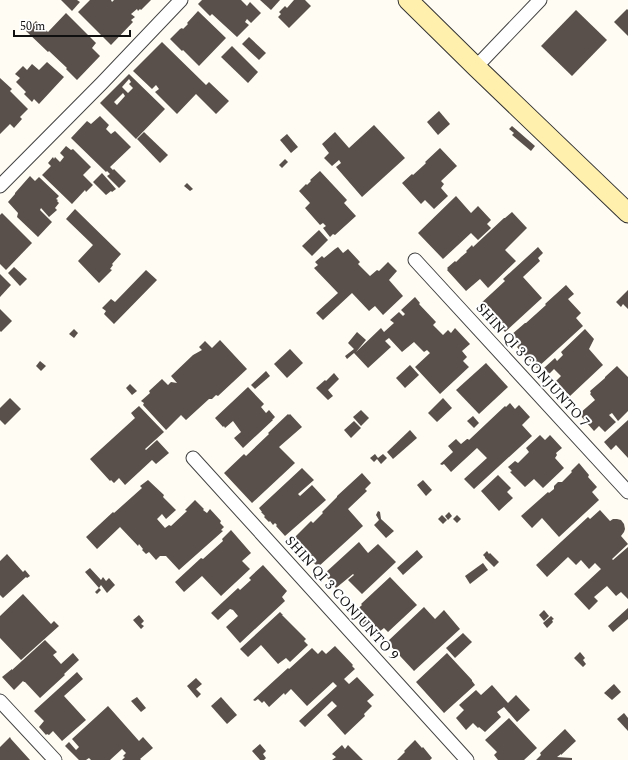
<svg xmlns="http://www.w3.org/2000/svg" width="628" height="760" font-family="Spectral,serif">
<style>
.building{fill:#59504b;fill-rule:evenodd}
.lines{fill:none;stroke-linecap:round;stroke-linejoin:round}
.street-casing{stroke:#434343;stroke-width:15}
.secondary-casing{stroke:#323232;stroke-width:21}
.street{stroke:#fff;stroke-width:13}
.secondary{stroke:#fff0ae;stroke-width:19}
.labels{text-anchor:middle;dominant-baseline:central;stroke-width:4;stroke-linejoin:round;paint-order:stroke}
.street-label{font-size:14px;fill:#101010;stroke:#fff}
</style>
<rect width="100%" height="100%" fill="#fffcf3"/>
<g class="building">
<path d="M61 0H77L80 2 72 11Z"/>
<path d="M90 0H111L112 2 114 0H151L141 10 140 9 138 11 137 9 131 14 135 17 131 20 133 22 111 45 78 12Z"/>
<path d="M202 0H241L247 6 250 2 261 13 251 23 247 19 245 22 249 25 237 37 212 14 210 16 198 4Z"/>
<path d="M260 0H280L271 10Z"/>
<path d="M294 0H305L311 6 289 28 278 17 281 14 279 12 285 6 287 8Z"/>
<path d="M627 9 628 10V36L614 22Z"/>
<path d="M576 10 607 40 572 76 541 46Z"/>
<path d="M198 11 226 38 199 66 183 50 182 51 170 39 180 29 182 28 183 29 188 24 187 23Z"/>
<path d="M66 13 96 43 92 48 100 56 77 80 66 69 67 68 49 51 48 52 26 31 36 21 48 32Z"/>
<path d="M249 37 266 53 259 60 242 44Z"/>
<path d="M162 42 206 85 209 82 229 101 216 114 196 94 177 114 155 92 159 89 156 85 152 89 133 71Z"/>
<path d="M232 46 258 72 248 83 221 57Z"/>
<path d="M47 62 64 77 39 104 34 99 32 102 24 94 26 92 16 82 20 78 15 74 23 66 27 70 32 64 39 70Z"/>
<path d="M129 74 165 109 136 139 100 103ZM129 79 131 82 129 84 133 88 128 93 122 87ZM123 93 125 96 117 105 114 102Z"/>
<path d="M0 78 12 89 10 91 28 109 20 117 22 119 14 128 10 124 0 134Z"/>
<path d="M439 111 450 124 438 135 427 122Z"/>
<path d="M100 116 109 125 106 129 111 134 115 131 131 147 110 167 113 170 114 169 126 181 119 188 107 176 110 174 107 171 106 172 71 138 87 121 91 124Z"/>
<path d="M374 125 405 158 362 197 336 167 341 163 339 160 332 166 324 158 329 153 322 144 335 132 349 148Z"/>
<path d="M512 126 535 146 531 151 512 135 514 133 509 129Z"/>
<path d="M144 132 168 155 160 163 137 139Z"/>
<path d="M287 134 298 147 291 153 280 140Z"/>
<path d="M66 146 71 150 73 149 91 167 83 175 93 185 86 192 85 190 72 204 42 175 51 166 48 163 53 157 54 159 55 157 60 162 64 157 60 153Z"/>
<path d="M440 148 457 166 441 181 444 184 441 188 448 196 434 209 425 200 421 204 402 183 412 174 413 175 424 165 426 163 425 162Z"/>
<path d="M285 159 288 162 282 168 279 165Z"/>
<path d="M320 171 347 200 344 203 356 216 335 235 333 234 330 237 323 228 326 226 323 223 320 225 305 208 310 203 299 191 306 184 307 185 311 181 310 180Z"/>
<path d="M102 173 116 189 112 192 111 191 106 195 93 182Z"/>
<path d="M30 176 35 181 39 177 59 196 56 199 58 200 57 201 59 203 55 208 57 210 49 217 41 208 40 210 52 222 38 237 17 217 18 213 8 202 15 194V193Z"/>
<path d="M187 183 193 189 190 191 184 186Z"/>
<path d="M456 196 471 213 478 206 491 220 487 224 491 228 478 240 471 233 443 259 418 233Z"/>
<path d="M75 209 121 254 112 264 113 265 110 269 112 270 99 283 78 261 93 245 66 219Z"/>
<path d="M512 212 527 228 505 250 516 261 488 288 480 279 466 291 447 270 448 269 447 268 455 261 456 262 461 257 467 252 466 251 472 245 473 247 504 218H505Z"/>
<path d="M2 213 32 243 6 270 0 264V215Z"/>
<path d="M319 230 328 240 312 256 302 246Z"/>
<path d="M338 247 343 253 348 249 360 262 358 264 370 276 377 270 379 271 388 262 397 271 389 280 403 296 383 315 375 306 369 311 352 293 323 320 316 313 338 293 314 268 318 265 315 262 322 256 324 258 335 249Z"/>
<path d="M538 247 543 253 538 258 540 261 523 277 542 298 505 332 479 305 505 281 503 279Z"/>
<path d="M14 267 27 279 20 286 8 273Z"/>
<path d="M146 270 157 280 114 324 104 314 106 311 102 308 111 299 115 302Z"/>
<path d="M0 274 11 285 0 297Z"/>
<path d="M566 285 574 294 568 299 581 313 576 318 583 326 537 368 517 347 519 345 511 335 525 323H526L546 305 545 304Z"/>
<path d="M628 290V309L623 304 621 307 616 302Z"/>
<path d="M415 297 420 303 419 304 436 322 433 325 443 335 448 330 451 333 455 328 470 344 462 351 467 357 463 361 469 367 440 394 415 367 430 353 427 350 424 352 414 342 402 352 389 338 385 341 391 347 368 368 354 353 347 359 345 356 354 349 348 343 357 332 366 340 356 352 381 328 384 332 394 323 390 320 399 312 403 316 405 314 401 310Z"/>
<path d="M0 309 12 321 1 332 0 331Z"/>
<path d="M74 329 78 333 74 338 69 334Z"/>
<path d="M585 329 594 339 589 349 603 365 570 396 556 381 561 376 554 369 549 374 544 368 555 358 557 361 563 355 561 352Z"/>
<path d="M220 340 247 369 218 396 216 395 212 399H209L186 420 181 415 166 430 143 405 144 403 141 401 150 393 149 391 162 379 168 385 171 382 177 383 171 376 193 355 202 350 199 347 205 341 212 348Z"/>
<path d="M290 349 303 363 287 378 274 364Z"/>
<path d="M40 361 46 366 41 371 36 366Z"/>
<path d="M486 363 508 387 479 414 456 390Z"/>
<path d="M410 365 419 375 405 388 396 378Z"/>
<path d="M617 366 628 377V411L618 421 612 413 609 415 616 422 605 432 599 426 594 431 579 414 595 400 590 394 591 393 590 391 605 378V377Z"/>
<path d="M266 371 270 376 255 389 251 385Z"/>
<path d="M334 373 339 379 328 390 333 396 328 400 316 388 325 380 326 381Z"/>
<path d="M130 384 137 391 132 395 126 388Z"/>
<path d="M248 387 264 404 261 407 266 413 269 410 275 417 272 420H273L243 448 234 438 241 432 233 421 225 428 224 426 223 427 215 418Z"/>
<path d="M10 398 21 409 5 425 0 420V408Z"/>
<path d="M443 398 452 408 437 422 428 413Z"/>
<path d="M510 403 515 409 519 405 530 417 522 425 532 436 474 489 464 479 487 458 477 448 451 472 444 464 442 465 440 464 453 452 448 446 456 439 461 444 467 439H468L469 440 505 406 506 407Z"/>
<path d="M139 406 164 432 145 449 146 450 157 440 169 453 156 464 152 460 125 485 119 478 114 483 111 480 110 481 90 459 135 418 131 413Z"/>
<path d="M361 410 369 418 361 426 353 417Z"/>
<path d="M288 414 289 415 290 414 302 427 279 447 295 463 252 503 224 473 244 454 246 456 269 434 268 433Z"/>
<path d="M473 416 479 423 474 428 467 421Z"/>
<path d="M628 420V458L616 445 611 450 604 442Z"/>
<path d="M354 421 361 428 351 438 344 430Z"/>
<path d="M410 430 417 438 393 459 387 452Z"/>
<path d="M540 435 545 440 550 435 562 448 556 453 557 455 555 458 564 468 543 488 534 479 525 487 510 472 512 471 508 467 515 461 518 463 529 452 526 448Z"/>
<path d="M375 454 378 458 383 454 387 458 381 464 377 459 374 462 370 458Z"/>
<path d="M579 463 589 475 588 477 597 487 592 492 599 500 559 537 542 518 532 528 521 516 548 492 549 493 554 489V486L558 482H562L572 472 571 471Z"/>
<path d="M302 468 314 480 298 494 300 496 312 485 326 500 285 536 276 526 277 525 275 523 273 525 270 521 269 522 264 517 265 516 261 512H262L259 508Z"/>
<path d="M362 473 371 483 365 489 367 491 348 509 363 526 318 567 296 545 298 542 294 538 311 521 313 523 323 513 322 512 337 497V496Z"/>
<path d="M498 475 511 488 507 492 513 498 499 511 481 491Z"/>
<path d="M148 480 164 495 163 497 176 510 166 519 162 514 157 519 165 528 169 525 171 526 187 511 185 510 195 500 204 509 203 510 207 513 210 509 221 521 220 523 224 527 221 530 223 531 179 570 166 556H160L156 560 149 552 146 554 142 550 143 549 139 544 138 546 120 527 97 549 86 537 113 512 114 513 142 488 140 486Z"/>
<path d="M423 480 432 490 426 496 417 485Z"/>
<path d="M600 510 610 521 613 519H617L621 520 624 524 625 529 624 532 621 536 628 544 612 559 613 560 628 547V599L621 592 616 596 607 586 594 597 598 601 589 610 574 594 601 569 595 563 589 569 581 560 576 565 568 557 547 577 536 565 588 517 590 519Z"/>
<path d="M378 511 380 512 381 519 394 531 386 538 374 525 379 520 376 515Z"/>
<path d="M449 512 452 516 448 520 445 516Z"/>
<path d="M442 515 447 520 443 524 438 519Z"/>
<path d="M457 515 461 519 457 523 453 519Z"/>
<path d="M231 530 251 553 242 561 250 569 221 596 202 576 184 592 175 582 201 558 203 559 223 541 222 539Z"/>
<path d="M359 542 368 553 378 544 396 562 362 594 348 580 354 575 353 574 336 588 324 574Z"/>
<path d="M417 550 423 557 403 575 397 568Z"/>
<path d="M487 551 489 554 490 553 499 562 494 567 485 558V557L483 555Z"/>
<path d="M7 554 23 572 25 570 30 576 27 578 26 577 3 598 0 595V561Z"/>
<path d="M483 563 488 570 470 584 465 576Z"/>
<path d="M263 565 287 591 282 597 285 601 240 643 226 627 238 616 233 610 230 609 218 620 211 613 238 588 240 590 251 580 249 578Z"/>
<path d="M90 568 101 580 103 577 106 581 109 578 115 585 107 593 101 585 99 588 101 590 97 594 95 592 99 588 85 572Z"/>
<path d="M390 577 417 605 388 632 384 628 374 636 353 613 362 605 361 604Z"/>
<path d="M23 594 51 624 54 621 59 626 21 660 0 638V616Z"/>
<path d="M424 607 435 619 444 610 460 629 414 671 387 642Z"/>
<path d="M628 608V619L613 632 608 626Z"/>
<path d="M544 610 549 616 544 621 539 615Z"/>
<path d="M280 612 283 615H282L306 639 304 641 308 645 290 662 286 658 278 664 261 645 248 657 240 649Z"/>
<path d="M139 615 144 621 141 624 144 626 141 629 133 620Z"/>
<path d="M551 616 554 619 552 620 553 622 547 628 543 623Z"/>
<path d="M463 633 472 642 455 658 446 648Z"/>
<path d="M45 640 57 652 53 655 61 664 73 653 79 660 64 674 65 675 40 698 25 682H24L23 681 14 690 2 677 12 669V670Z"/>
<path d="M335 646 353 665 352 666 355 669 344 679 349 684 357 677 374 695 367 701 372 706 364 714 365 716 345 735 327 715 337 706 332 701 305 727 299 721 337 686 333 682 307 706 291 689 285 695 284 693 269 707 264 701 262 703 258 699 255 701 253 700 288 668 289 669 312 648 318 654 322 650 326 654Z"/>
<path d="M580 652 585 658 583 660 586 664 583 667 574 658Z"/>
<path d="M447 653 472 680V681L475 685 444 713 416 682Z"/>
<path d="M77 672 83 679 64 696 86 720 62 741 53 731 49 735 47 734 46 735 39 727 44 721 34 711Z"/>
<path d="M196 678 202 684 196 689 201 694 197 698 187 686Z"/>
<path d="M614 684 621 692 612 700 604 693Z"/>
<path d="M492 685 508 703 516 695 530 710 517 722 504 707 497 712 501 717 485 732 479 727 478 728 473 723 466 730 456 718 464 710 459 705 476 690 481 695Z"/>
<path d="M137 697 146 708 141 712 131 701Z"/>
<path d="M221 697 237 715 227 724 211 706Z"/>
<path d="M108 706 139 741 143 737 153 748 140 759 141 760H122L125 757 123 756 126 753 122 749 110 760H91L89 758 86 760H79L65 746 69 742 76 750 79 747 72 739Z"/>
<path d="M624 713 628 718V731L617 719Z"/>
<path d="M509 718 537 748 524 760H498L494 755 497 752 485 740Z"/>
<path d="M565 729 576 741 561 755V754L557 757 572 758V760H536L541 755 540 753Z"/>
<path d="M10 737 11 739 30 760H0V747Z"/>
<path d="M415 740 422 748 423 747 432 758 430 760H397L405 752 404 751Z"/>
<path d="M260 744 266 751 263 754 266 758 264 760H260L252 751Z"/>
<path d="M342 745 345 749 348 745 363 760H332L336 757 332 754Z"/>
</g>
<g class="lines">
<g class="street-casing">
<g id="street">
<path d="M476 67 540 0"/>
<path d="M0 186 102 83 181 0"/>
<path d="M415 260 628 492"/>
<path d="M193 458 467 760"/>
<path d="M0 701 55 760"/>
</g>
</g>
<g class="secondary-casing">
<path id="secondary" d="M408 0 476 67 628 213"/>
</g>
<use href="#street" class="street"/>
<use href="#secondary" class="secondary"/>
</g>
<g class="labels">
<g class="street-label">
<text transform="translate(533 365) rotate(48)">SHIN QI 3 CONJUNTO 7</text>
<text transform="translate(342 598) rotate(48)">SHIN QI 3 CONJUNTO 9</text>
</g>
</g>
<path d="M14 30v6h116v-6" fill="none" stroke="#101010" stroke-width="2"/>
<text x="20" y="30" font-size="12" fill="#101010" stroke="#ffffff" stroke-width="3" paint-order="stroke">50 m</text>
</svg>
